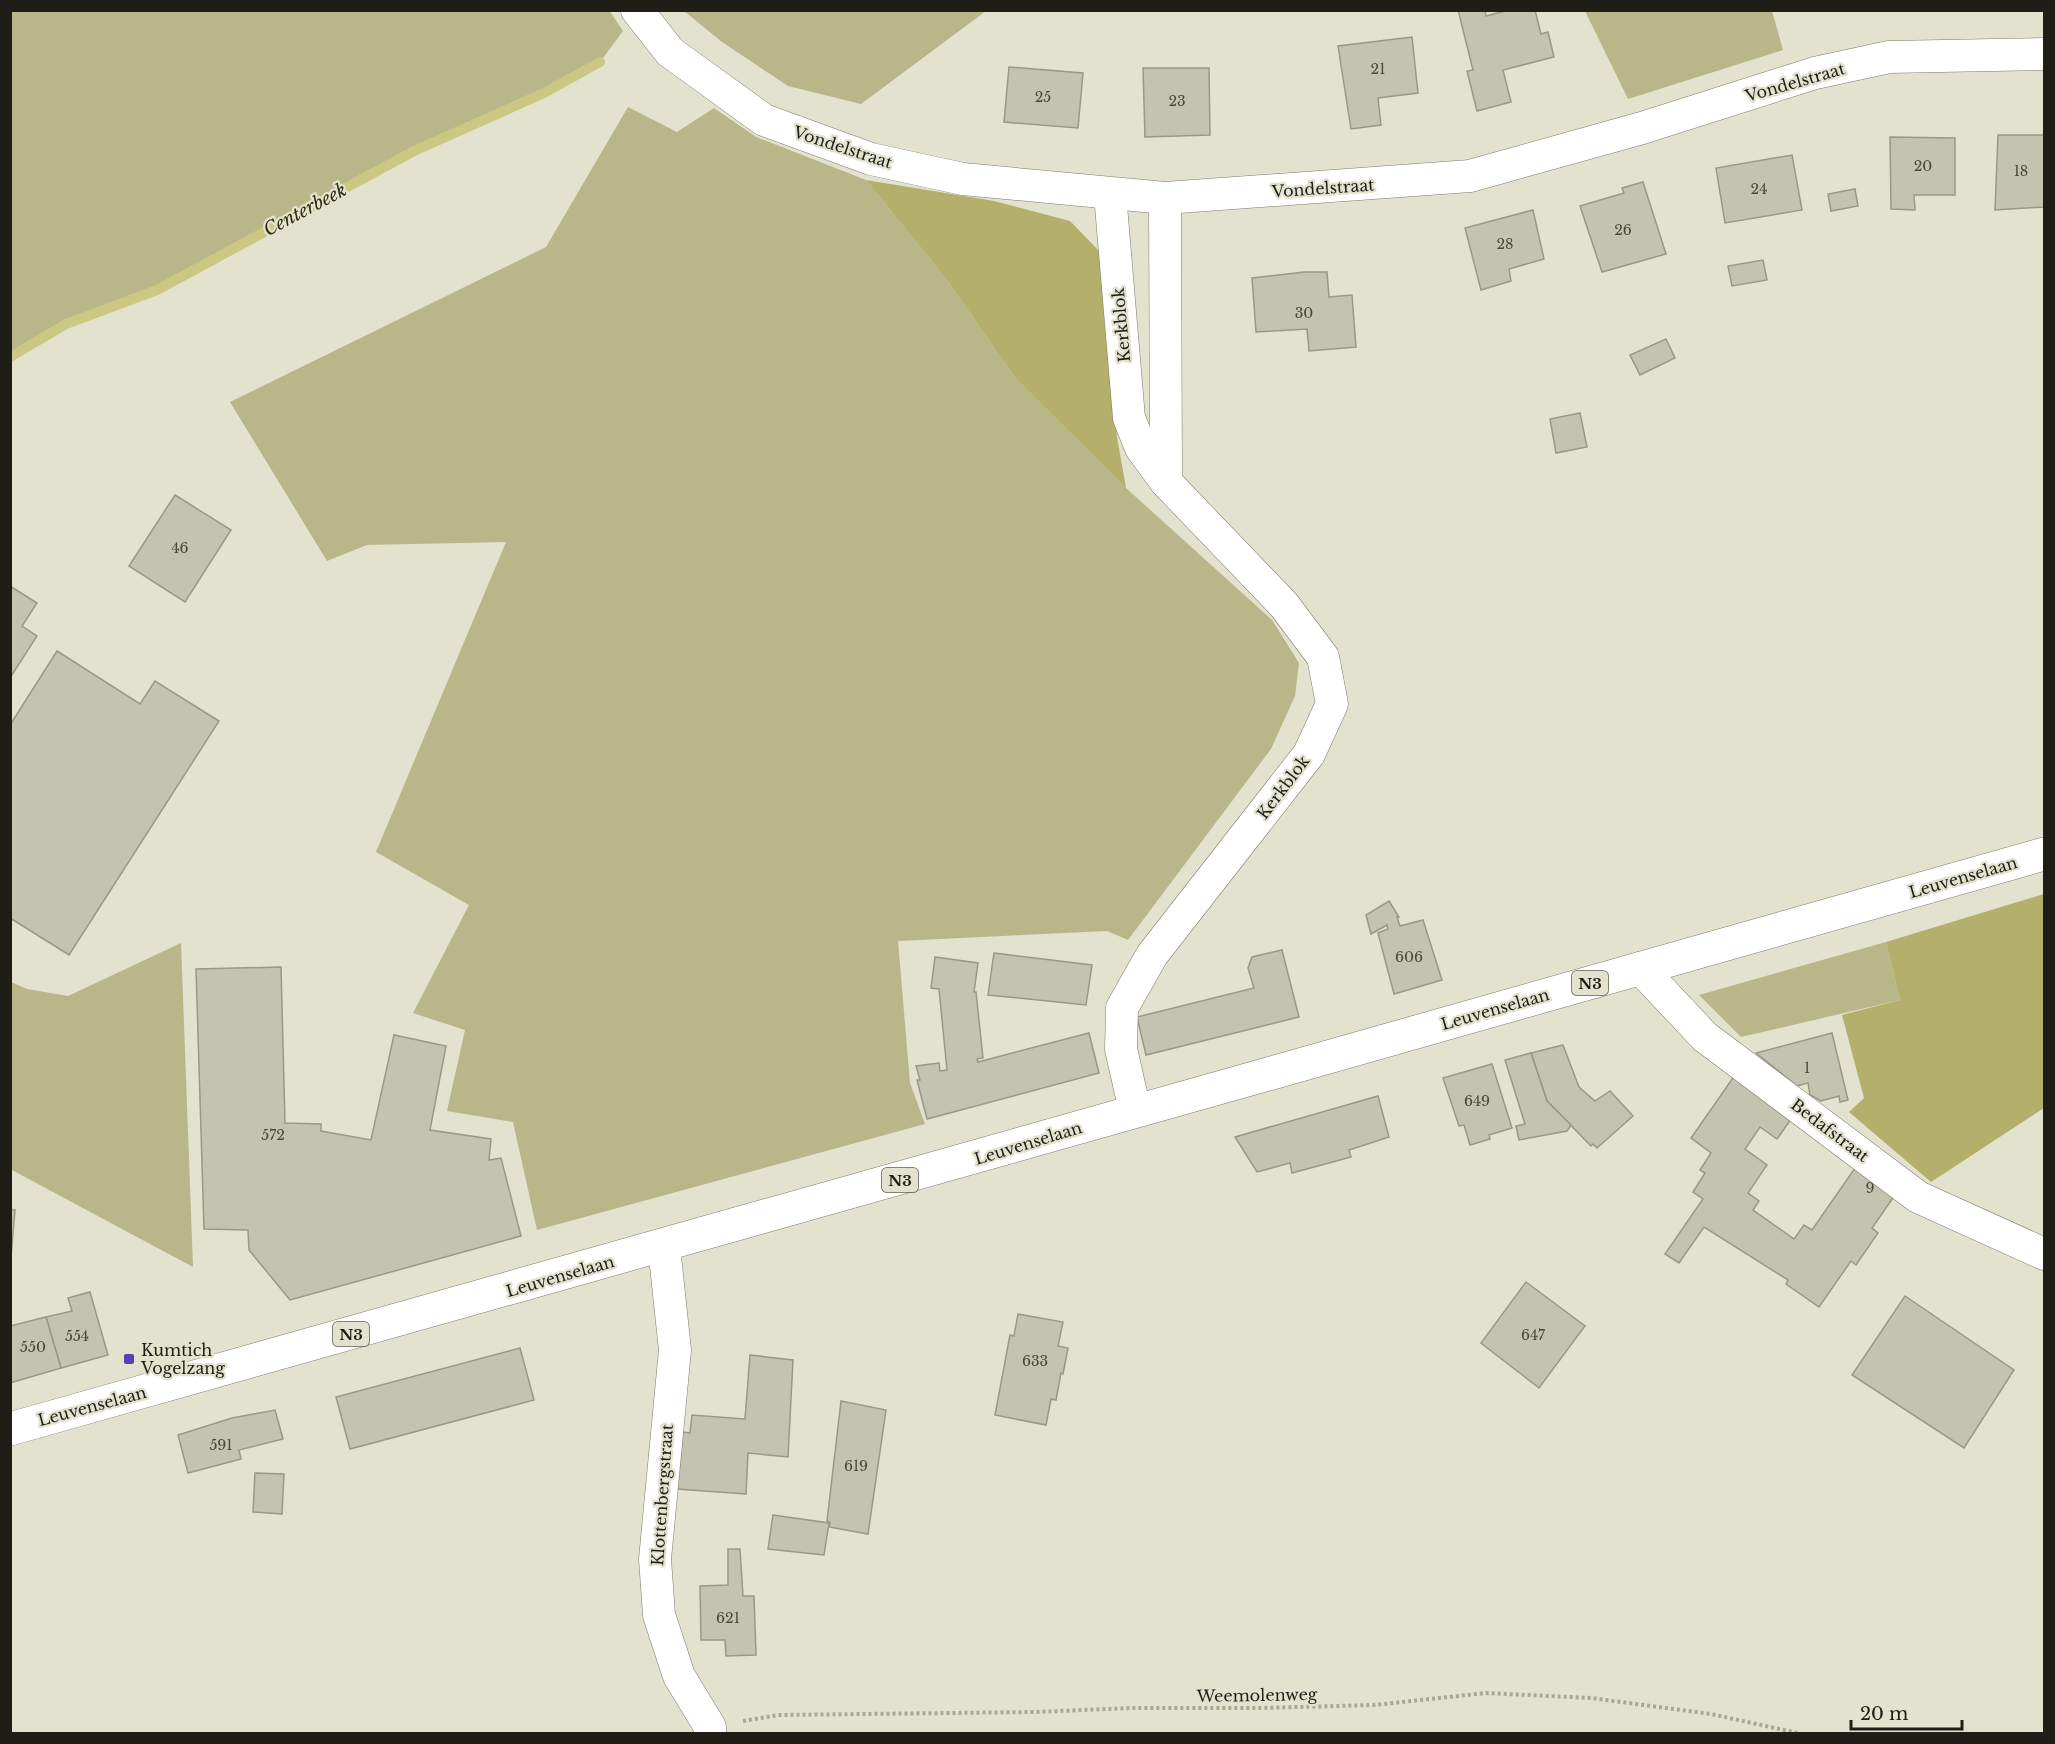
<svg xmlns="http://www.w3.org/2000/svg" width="2055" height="1744" font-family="'Libre Baskerville',serif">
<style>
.green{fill:#b9b689}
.forest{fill:#b4af6b}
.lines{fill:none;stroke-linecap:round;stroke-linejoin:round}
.stream{stroke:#ccc782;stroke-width:10}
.building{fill:#c4c3b0;stroke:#999887;stroke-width:1.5}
.street-casing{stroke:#7c7b6a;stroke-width:33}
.primary-casing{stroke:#7c7b6a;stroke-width:34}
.path{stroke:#a7a797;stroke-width:4;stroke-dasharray:3 3;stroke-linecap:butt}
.street{stroke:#fff;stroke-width:32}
.primary{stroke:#fff;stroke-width:33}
.poi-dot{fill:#5441b9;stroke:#e2e2cf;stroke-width:2}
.labels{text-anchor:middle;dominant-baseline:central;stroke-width:4.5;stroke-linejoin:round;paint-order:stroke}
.number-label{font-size:14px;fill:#48473d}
.shield{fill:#e2e2cf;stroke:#59594e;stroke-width:1.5}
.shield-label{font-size:15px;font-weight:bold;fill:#1e1e17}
.street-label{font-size:16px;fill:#1e1e17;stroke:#e2e2cf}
.poi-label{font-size:16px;fill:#1e1e17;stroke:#e2e2cf;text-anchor:start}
.water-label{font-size:18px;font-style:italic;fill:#2f2c0d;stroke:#e2e2cf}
</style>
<rect width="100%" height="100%" fill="#e2e2cf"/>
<g class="green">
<path d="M609 10 623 31 600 62 544 93 414 151 157 290 66 324 11 357V11Z"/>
<path d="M684 11H986L861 104 788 86 722 42Z"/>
<path d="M1585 11H1772L1783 50 1628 99Z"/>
<path d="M628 107 677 132 714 108 756 137 866 180 947 280 1016 379 1126 488 1272 620 1299 663 1295 696 1271 749 1128 940 1107 931 898 941 910 1083 925 1124 537 1230 513 1122 447 1111 465 1030 413 1013 469 905 376 852 506 542 367 545 327 561 230 402 546 247Z"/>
<path d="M1886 942 1900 1000 1741 1037 1699 995Z"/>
<path d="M181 943 193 1267 10 1169 11 982 27 989 68 996Z"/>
</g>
<g class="forest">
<path d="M866 180 994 201 1070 221 1103 255 1117 437 1126 488 1016 379 947 280Z"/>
<path d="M2044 894V1108L1931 1182 1849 1112 1864 1098 1842 1015 1900 1000 1886 942Z"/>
</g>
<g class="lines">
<path class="stream" d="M10 357 66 324 157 290 414 151 544 93 600 62"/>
</g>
<g class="building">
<path d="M1458 10H1485L1486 16 1509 10H1535L1541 34 1548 32 1554 57 1503 70 1511 102 1477 111 1467 71 1473 70Z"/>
<path d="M1412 37 1418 93 1378 98 1381 125 1351 129 1338 46Z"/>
<path d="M1009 67 1083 73 1078 128 1004 122Z"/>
<path d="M1143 68H1209L1210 135 1145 137Z"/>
<path d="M1998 135H2044V207L1995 210Z"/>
<path d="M1890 137 1955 138V195H1914L1915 210 1891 209Z"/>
<path d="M1792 155 1802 210 1725 223 1716 168Z"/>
<path d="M1643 182 1666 254 1602 272 1580 206 1624 193 1622 188Z"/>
<path d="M1855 189 1858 206 1831 211 1828 194Z"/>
<path d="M1533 210 1544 259 1509 269 1511 281 1481 290 1465 228Z"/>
<path d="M1763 260 1767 280 1732 286 1728 266Z"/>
<path d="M1304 272H1327L1329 297 1352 295 1356 347 1309 351 1307 329 1256 332 1252 278Z"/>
<path d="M1666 339 1675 358 1640 375 1630 355Z"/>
<path d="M1580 413 1587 447 1556 453 1550 419Z"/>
<path d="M175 495 231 530 185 602 129 566Z"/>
<path d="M10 586 37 603 22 626 37 636 10 678Z"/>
<path d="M57 651 140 704 155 681 219 721 69 955 10 918V725Z"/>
<path d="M1389 901 1399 917H1397L1400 926 1423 920 1442 980 1394 994 1378 933 1388 929 1387 925 1371 934 1366 915Z"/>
<path d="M1282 950 1299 1017 1146 1055 1137 1017 1254 988 1248 968 1252 957Z"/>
<path d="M994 953 1092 965 1086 1005 988 995Z"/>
<path d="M935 957 978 963 974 992H976L983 1058 977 1059 978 1062 1089 1033 1099 1073 927 1119 917 1080H920L916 1066 939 1063 940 1071 947 1070 939 989 931 988Z"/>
<path d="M281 967 285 1123 321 1124V1131L371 1140 394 1035 446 1046 430 1130 491 1139 489 1160 501 1158 521 1236 290 1300 249 1250 248 1230 204 1229 196 969Z"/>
<path d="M1832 1033 1848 1100 1840 1102 1839 1096 1821 1101 1810 1095 1808 1083 1797 1086 1756 1053Z"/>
<path d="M1563 1045 1579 1087 1595 1101 1610 1091 1633 1116 1597 1148 1593 1144 1591 1146 1547 1101 1531 1053Z"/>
<path d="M1531 1053 1547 1101 1571 1125 1567 1131 1519 1140 1516 1126 1525 1124 1505 1060Z"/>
<path d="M1492 1064 1512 1128 1489 1135 1490 1139 1470 1145 1464 1125 1459 1126 1443 1078Z"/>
<path d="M1735 1075 1794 1115 1777 1139 1760 1127 1745 1149 1767 1165 1748 1193 1759 1201 1753 1210 1794 1239 1804 1225 1812 1230 1862 1158 1902 1185 1872 1228 1878 1233 1856 1265 1851 1261 1819 1307 1786 1284 1788 1280 1704 1227 1679 1263 1665 1254 1703 1199 1693 1192 1705 1173 1700 1170 1711 1153 1691 1138Z"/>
<path d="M1378 1096 1389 1137 1349 1150 1351 1157 1292 1173 1290 1163 1257 1172 1235 1137Z"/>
<path d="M10 1210H15L10 1269Z"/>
<path d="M1526 1282 1585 1326 1539 1388 1481 1343Z"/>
<path d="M90 1292 108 1355 61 1368 46 1317 72 1311 68 1298Z"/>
<path d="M1905 1296 2014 1370 1964 1448 1852 1375Z"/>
<path d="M1018 1314 1063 1322 1058 1346 1068 1348 1063 1374 1061 1373 1056 1400 1051 1399 1046 1425 995 1415 1010 1335 1014 1336Z"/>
<path d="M46 1317 61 1368 10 1383V1326Z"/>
<path d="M520 1348 534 1400 350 1449 336 1397Z"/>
<path d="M750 1355 793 1360 788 1457 748 1453 746 1494 677 1489 683 1432 690 1433 692 1415 745 1419Z"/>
<path d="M841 1401 886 1410 868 1534 829 1527 830 1522 827 1521Z"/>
<path d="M275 1410 283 1439 239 1450 241 1459 188 1473 178 1435 232 1418Z"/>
<path d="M255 1473 284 1474 282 1514 253 1512Z"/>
<path d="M773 1515 829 1523 824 1555 768 1549Z"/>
<path d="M728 1549H740L743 1596H754L756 1655 726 1656 725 1640H701L700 1586 728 1585Z"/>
</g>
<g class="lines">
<g class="street-casing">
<g id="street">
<path d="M637 10 670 52 764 120 871 159 963 179 1165 198 1470 176 1642 128 1815 73 1889 57 2044 54"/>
<path d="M1110 194 1129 418 1141 448 1166 482 1284 605 1323 657 1332 704 1309 754 1152 955 1122 1008 1121 1049 1135 1111"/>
<path d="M1165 198 1166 482"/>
<path d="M1640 968 1705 1037 1918 1197 2044 1254"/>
<path d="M664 1247 675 1350 655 1559 659 1615 679 1676 710 1727V1734"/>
</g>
</g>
<g class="primary-casing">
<path id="primary" d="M10 1429C689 1239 1366 1046 2044 854"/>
</g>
<path class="path" d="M743 1721 778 1715 1034 1712 1131 1708H1261L1374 1705 1486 1693 1591 1698 1711 1714 1802 1734"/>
<use href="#street" class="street"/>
<use href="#primary" class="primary"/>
</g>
<rect class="poi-dot" x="123" y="1353" width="12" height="12" rx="3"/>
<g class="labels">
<g class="number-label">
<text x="1378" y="69">21</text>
<text x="1043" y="97">25</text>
<text x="1177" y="101">23</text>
<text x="1923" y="166">20</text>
<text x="2021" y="171">18</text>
<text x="1759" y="189">24</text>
<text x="1623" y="230">26</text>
<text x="1505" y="244">28</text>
<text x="1304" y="313">30</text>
<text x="180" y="548">46</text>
<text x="1409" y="957">606</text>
<text x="1807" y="1068">1</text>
<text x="1477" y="1101">649</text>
<text x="273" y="1135">572</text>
<text x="1870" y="1188">9</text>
<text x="1533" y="1335">647</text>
<text x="77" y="1336">554</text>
<text x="33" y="1347">550</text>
<text x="1035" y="1361">633</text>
<text x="221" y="1445">591</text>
<text x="856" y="1466">619</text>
<text x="728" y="1618">621</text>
</g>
<g class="shield">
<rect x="1572" y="971" width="36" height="24" rx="4.5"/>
<rect x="882" y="1168" width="36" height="24" rx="4.5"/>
<rect x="333" y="1322" width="36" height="24" rx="4.5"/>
</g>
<g class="shield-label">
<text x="1590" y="983">N3</text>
<text x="900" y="1180">N3</text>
<text x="351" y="1334">N3</text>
</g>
<g class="street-label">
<text transform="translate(1795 82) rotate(-16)">Vondelstraat</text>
<text transform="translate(843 147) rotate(18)">Vondelstraat</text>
<text transform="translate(1323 188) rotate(-4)">Vondelstraat</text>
<text transform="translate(1121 325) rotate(-95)">Kerkblok</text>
<text transform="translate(1283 787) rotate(-53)">Kerkblok</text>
<text transform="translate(1963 877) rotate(-16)">Leuvenselaan</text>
<text transform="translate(1495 1009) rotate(-16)">Leuvenselaan</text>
<text transform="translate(1830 1130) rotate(37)">Bedafstraat</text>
<text transform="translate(1028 1143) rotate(-17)">Leuvenselaan</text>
<text transform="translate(560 1276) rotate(-16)">Leuvenselaan</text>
<text transform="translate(92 1406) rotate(-15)">Leuvenselaan</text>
<text transform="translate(662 1495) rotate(-86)">Klottenbergstraat</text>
<text transform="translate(1257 1695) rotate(-1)">Weemolenweg</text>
</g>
<g class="poi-label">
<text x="141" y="1350">Kumtich<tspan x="141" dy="18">Vogelzang</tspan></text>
</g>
<g class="water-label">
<text transform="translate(305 210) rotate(-28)">Centerbeek</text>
</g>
</g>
<rect width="2055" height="1744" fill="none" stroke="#1e1e17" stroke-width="24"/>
<path d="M1851 1720v9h111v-9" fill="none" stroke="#1e1e17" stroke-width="3"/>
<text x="1860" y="1720" font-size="18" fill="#1e1e17" stroke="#e2e2cf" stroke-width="4.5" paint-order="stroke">20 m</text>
</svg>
